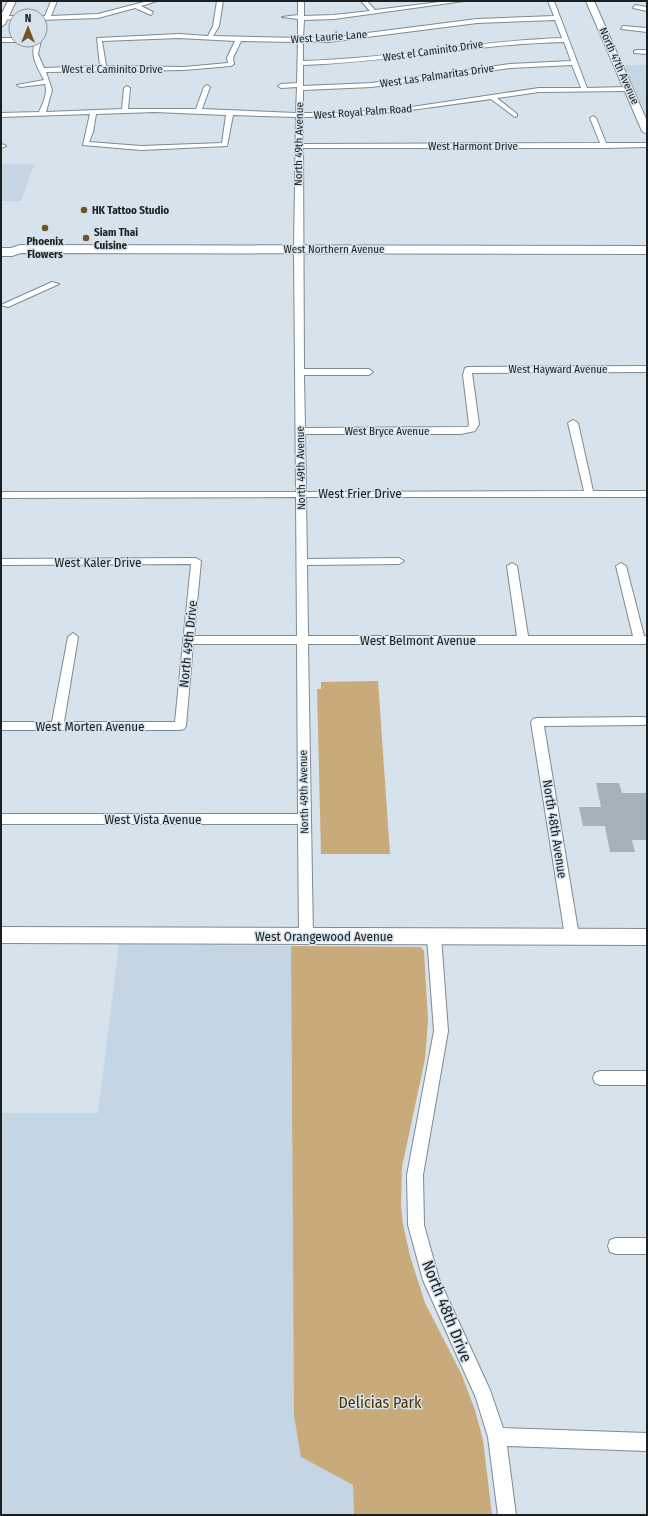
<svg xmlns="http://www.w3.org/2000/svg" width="648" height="1516" font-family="'Fira Sans Condensed',sans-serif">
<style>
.built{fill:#c4d6e4}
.green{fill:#c9aa7a}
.building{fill:#a6b2bb}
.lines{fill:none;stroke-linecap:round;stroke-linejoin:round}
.street-casing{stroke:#7f8a92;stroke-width:2}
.secondary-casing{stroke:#7f8a92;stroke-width:2}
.primary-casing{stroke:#7f8a92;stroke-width:2}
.street{fill:#fff;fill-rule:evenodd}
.secondary{fill:#fff;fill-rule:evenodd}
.primary{fill:#fff;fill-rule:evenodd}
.poi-dot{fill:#705527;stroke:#d6e2ec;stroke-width:1.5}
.labels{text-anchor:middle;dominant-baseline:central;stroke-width:3;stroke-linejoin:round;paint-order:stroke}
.far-street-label{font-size:11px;fill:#1a1f22;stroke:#d6e2ec}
.far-poi-label{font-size:11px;font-weight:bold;fill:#1a1f22;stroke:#d6e2ec;text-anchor:start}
.street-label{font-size:13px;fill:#1a1f22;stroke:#d6e2ec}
.near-street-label{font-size:16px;fill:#1a1f22;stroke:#d6e2ec}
.near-park-label{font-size:16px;fill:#4e3400;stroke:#d6e2ec}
</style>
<rect width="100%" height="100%" fill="#d6e2ec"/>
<g class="built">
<path d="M623 65H647V116Z"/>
<path d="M1 164H34L21 201H1Z"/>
<path d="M119 944 291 946 294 1416 301 1457 353 1485 354 1515H1V1113H98Z"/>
</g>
<g class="green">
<path d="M378 681 390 854H321L317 689H321V682Z"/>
<path d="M291 946 416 947H421L424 951 428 1021 425 1059 402 1167 401 1205 403 1224 410 1256 425 1303 461 1373 475 1410 483 1440 492 1515H354L353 1485 301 1457 294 1416Z"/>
</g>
<path class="building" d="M596 783H619L622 793H647V840H632L635 852H610L605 826H583L579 807H601Z"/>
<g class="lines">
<g class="street-casing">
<g id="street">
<path d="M51 1H57L51 16 98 14 148 1H157L141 6 153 12 151 15 135 8 98 18 40 20V16H45Z"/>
<path d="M217 1H223L219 26 213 36 298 38V19L282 17 298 15V1H304V16L334 15 370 11 361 1H367L375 10 448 1H464L334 19 304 20 303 38H328L477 19 554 16 548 1H554L587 88 628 87 631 89 628 91 539 92 497 98 517 114V116L515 117 491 99C428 108 366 117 303 117V144L600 143 590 118 593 116 596 118 606 143H647V147L604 148H303L304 369H369L373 372 369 375H304L305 428 468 427 469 424 463 375 465 368 468 367 647 366V372L472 373 479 424 475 431 461 434H305L306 492 584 491 568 423 573 420 578 423 593 491H647V497H306L307 559 399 558 404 561 399 564 307 565 308 636H517L507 566 512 563 517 566 528 636H633L616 566 621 563 626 566 644 636H647V644H308L313 936 311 940 306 942 301 940 299 936 298 824H1V814H298L297 644H193L186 726 184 729 180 730H1V722H52L68 637 73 633 78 637 64 722H175L191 564 1 565V559L196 558 201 561 194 636H297L296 497 1 498V492H296L294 249 296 117 233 115 227 146 141 150 83 145 90 114 1 117V113L39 112C43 103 48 94 45 84L20 87 17 85 44 80C37 66 30 57 35 40H41L38 54 44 68 100 66 97 38 179 34 208 36 213 26ZM555 20 562 38C475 41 390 59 303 61V42H328L477 23ZM179 38 235 41 227 58 228 63 184 67 106 66 102 41ZM241 41 298 42 297 83 281 84 278 86 281 88 297 87 296 113 202 109 210 87 207 85 204 87 196 109H128L130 88 127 86 124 88 122 109 46 112 52 90 46 72 184 70 231 66 234 64 233 58ZM564 42 571 61 510 64 372 83 303 86V65C391 62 476 44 564 42ZM572 65 581 88H539L405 108 342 113H303V90L372 87 510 68ZM155 112 226 115 222 143 141 146 89 142 93 132 96 114Z"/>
<path d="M635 5 647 7V11L633 8Z"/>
<path d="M4 16H16V20L2 19Z"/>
<path d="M623 26 647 28V32L621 29Z"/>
<path d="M1 38H16V40H19L16 42H1Z"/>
<path d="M636 50H647V54L634 53V51Z"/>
<path d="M1 144 5 145 6 146 1 148Z"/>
<path d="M52 282 59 284 8 307 1 305Z"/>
<path d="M644 717 647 718V724L644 725 544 726 579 936 577 940 572 942 567 940 565 936 531 722 533 719 537 718Z"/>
<path d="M434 931 439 933 441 937 448 1031 423 1175 424 1225 439 1279 490 1390 503 1428 647 1433V1451L507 1446 516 1515H498L488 1437 476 1398 423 1280 408 1225 407 1175 434 1031 427 937 429 933Z"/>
<path d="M600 1071H647V1085H600L595 1083 593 1078 595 1073Z"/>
<path d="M616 1238H647V1254H616L610 1252 608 1246 610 1240Z"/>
</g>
</g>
<g class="secondary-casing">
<g id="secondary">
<path d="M586 1H594L647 121V134L642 131Z"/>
<path d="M1 927 647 929V945L1 943Z"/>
</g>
</g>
<g class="primary-casing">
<g id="primary">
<path d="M8 1H16L5 24 1 27V15Z"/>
<path d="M20 245 647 246V254L21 253 12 256H1V248H11Z"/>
</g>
</g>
<use href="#street" class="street"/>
<use href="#secondary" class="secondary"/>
<use href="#primary" class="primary"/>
</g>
<g class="poi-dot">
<circle cx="84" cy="210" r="4"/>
<circle cx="45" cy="228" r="4"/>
<circle cx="86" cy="238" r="4"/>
</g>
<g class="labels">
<g class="far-street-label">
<text transform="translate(329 37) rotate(-4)">West Laurie Lane</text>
<text transform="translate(433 51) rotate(-8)">West el Caminito Drive</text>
<text transform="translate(619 66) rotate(66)">North 47th Avenue</text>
<text x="112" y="69">West el Caminito Drive</text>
<text transform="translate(437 76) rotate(-8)">West Las Palmaritas Drive</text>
<text transform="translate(363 112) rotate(-4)">West Royal Palm Road</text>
<text transform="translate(299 144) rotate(-89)">North 49th Avenue</text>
<text x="473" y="146">West Harmont Drive</text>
<text x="334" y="249">West Northern Avenue</text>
<text x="558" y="369">West Hayward Avenue</text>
<text x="387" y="431">West Bryce Avenue</text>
<text transform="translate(301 468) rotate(-91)">North 49th Avenue</text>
<text transform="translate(304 792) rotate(-91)">North 49th Avenue</text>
</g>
<g class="far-poi-label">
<text x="92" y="210">HK Tattoo Studio</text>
<text x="94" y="232">Siam Thai<tspan x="94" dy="13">Cuisine</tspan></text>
<text x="45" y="241" text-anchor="middle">Phoenix<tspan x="45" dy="13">Flowers</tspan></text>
</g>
<g class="street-label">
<text x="360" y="493">West Frier Drive</text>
<text x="98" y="562">West Kaler Drive</text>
<text x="418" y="640">West Belmont Avenue</text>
<text transform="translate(188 644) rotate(-84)">North 49th Drive</text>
<text x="90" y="726">West Morten Avenue</text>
<text x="153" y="819">West Vista Avenue</text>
<text transform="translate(555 829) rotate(81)">North 48th Avenue</text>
<text x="324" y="936">West Orangewood Avenue</text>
</g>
<g class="near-street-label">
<text transform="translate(447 1311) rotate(68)">North 48th Drive</text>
</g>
<g class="near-park-label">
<text x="380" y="1402">Delicias Park</text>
</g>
</g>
<rect width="648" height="1516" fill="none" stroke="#1a1f22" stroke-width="4"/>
<g transform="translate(28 28)"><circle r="19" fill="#d6e2ec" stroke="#8b949b"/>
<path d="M0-3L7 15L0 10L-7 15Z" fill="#705527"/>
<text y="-6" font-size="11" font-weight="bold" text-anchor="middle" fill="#1a1f22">N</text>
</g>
</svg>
